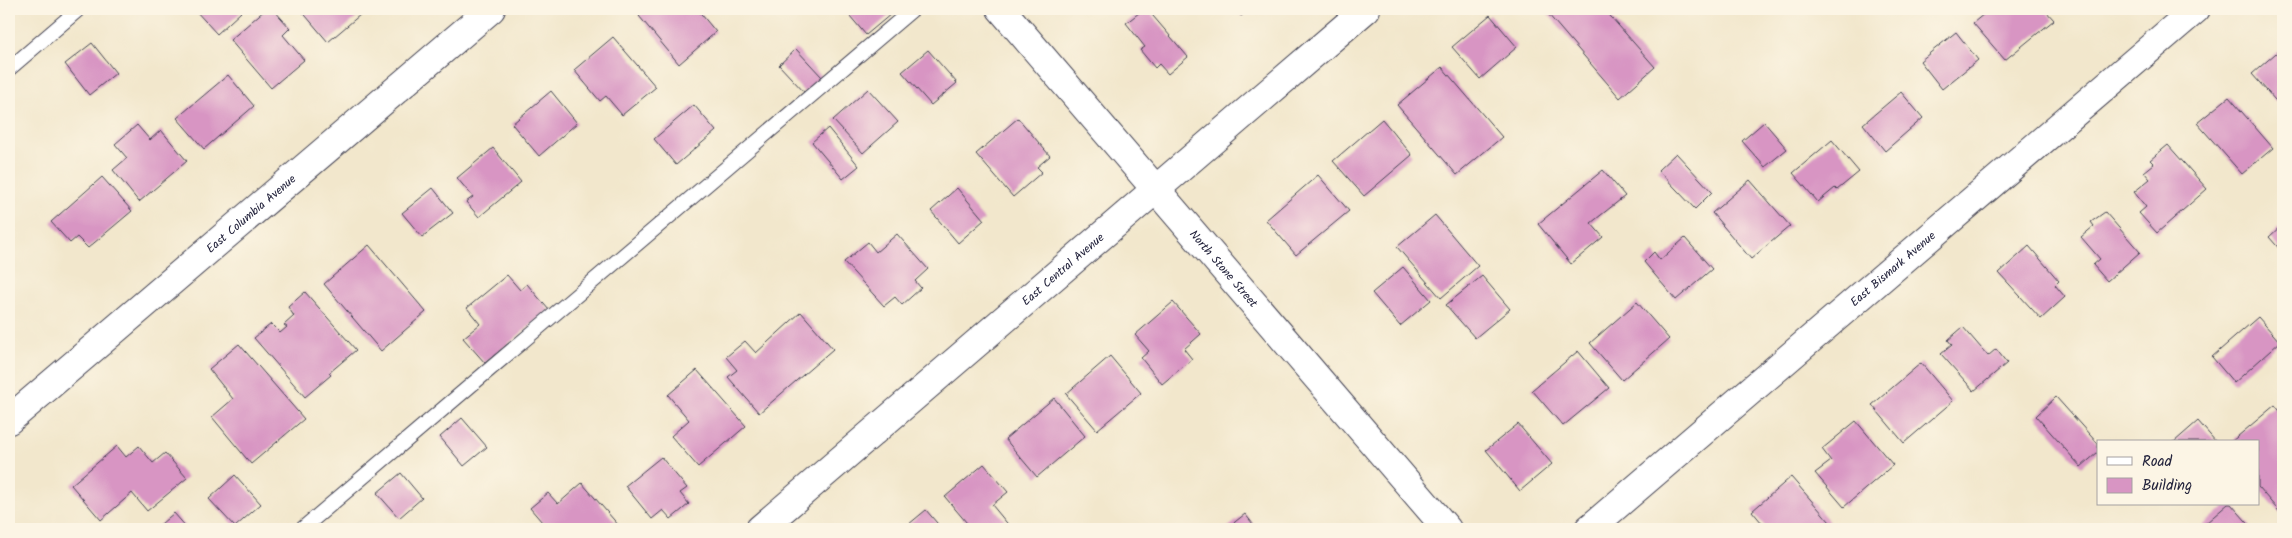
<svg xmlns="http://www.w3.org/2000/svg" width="2292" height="538" font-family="Kalam,sans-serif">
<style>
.building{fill:#d895c3}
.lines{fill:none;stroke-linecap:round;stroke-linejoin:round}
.lane-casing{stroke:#414051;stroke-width:16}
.street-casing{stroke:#414051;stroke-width:30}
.lane{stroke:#fff;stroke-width:14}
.street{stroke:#fff;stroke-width:28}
.labels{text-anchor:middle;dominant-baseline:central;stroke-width:4.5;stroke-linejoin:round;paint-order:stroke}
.street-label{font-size:12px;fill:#22223b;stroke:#fcf5e5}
</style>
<rect width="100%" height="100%" fill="#fcf5e5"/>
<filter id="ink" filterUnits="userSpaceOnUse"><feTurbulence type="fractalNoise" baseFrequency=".02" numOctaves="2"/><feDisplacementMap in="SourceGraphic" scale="10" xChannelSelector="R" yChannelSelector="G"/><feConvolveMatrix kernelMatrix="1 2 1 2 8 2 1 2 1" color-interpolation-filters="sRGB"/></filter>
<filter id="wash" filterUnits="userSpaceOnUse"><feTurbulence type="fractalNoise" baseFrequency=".0096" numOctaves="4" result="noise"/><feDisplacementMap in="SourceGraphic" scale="20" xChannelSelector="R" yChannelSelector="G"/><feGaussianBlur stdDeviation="1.12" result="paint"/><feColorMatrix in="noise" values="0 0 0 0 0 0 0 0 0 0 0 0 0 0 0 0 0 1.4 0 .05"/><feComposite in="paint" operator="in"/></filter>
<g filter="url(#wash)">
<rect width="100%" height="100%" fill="#f2e7cc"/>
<g id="blocks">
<g class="building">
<path d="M194 9H238L241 12 217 34Z"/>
<path d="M266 9H273L290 28 283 35 304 60 271 88 230 40Z"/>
<path d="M300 9H367L328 42Z"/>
<path d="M648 9H697L716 32 679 64 639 16Z"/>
<path d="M844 9H897L866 35Z"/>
<path d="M1144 9H1147L1188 57 1168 74 1159 64 1155 68 1140 50 1145 47 1126 23Z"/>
<path d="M1236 9H1250L1241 16Z"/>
<path d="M1555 9H1604L1655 67 1620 98 1548 14Z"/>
<path d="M1990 9H2044L2054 20 2005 60 1973 23Z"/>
<path d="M1490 15 1517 47 1480 79 1452 47Z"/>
<path d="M1956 32 1978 60 1942 89 1920 61Z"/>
<path d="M613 37 656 87 622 115 606 96 600 101 574 70Z"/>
<path d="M92 43 116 73 89 95 65 64Z"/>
<path d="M2283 47V109L2252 74Z"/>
<path d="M796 49 822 77 805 93 779 65Z"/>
<path d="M928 50 957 83 931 105 902 72Z"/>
<path d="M1442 67 1502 137 1457 175 1397 105Z"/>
<path d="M228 75 254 106 204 149 177 118Z"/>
<path d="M868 89 898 122 863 153 833 120Z"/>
<path d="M551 91 577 123 539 156 512 124Z"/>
<path d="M1901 92 1923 118 1885 151 1863 124Z"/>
<path d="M2229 97 2273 148 2242 174 2197 123Z"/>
<path d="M694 105 716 131 676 165 654 139Z"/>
<path d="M1018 118 1050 156 1037 167 1042 172 1013 197 976 154Z"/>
<path d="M1382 119 1412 155 1364 196 1333 161Z"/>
<path d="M1764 122 1787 149 1765 167 1742 141Z"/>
<path d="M137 125 150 140 161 130 187 161 139 202 113 170 127 158 115 144Z"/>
<path d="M828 128 859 166 843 179 812 142Z"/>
<path d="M1832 140 1859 172 1837 190 1835 188 1818 202 1793 173Z"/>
<path d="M2168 145 2207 189 2157 233 2139 213 2146 207 2134 192 2150 179 2144 172 2154 164 2150 160Z"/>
<path d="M493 148 521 182 479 217 466 202 473 197 457 178Z"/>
<path d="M1676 153 1712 192 1695 209 1658 170Z"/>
<path d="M1603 170 1625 196 1591 223 1603 237 1571 264 1538 224Z"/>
<path d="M1318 175 1349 211 1296 255 1266 220Z"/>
<path d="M102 177 132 211 88 248 77 237 70 243 51 222Z"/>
<path d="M1750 180 1790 226 1751 259 1712 213Z"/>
<path d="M433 188 453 213 422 237 402 213Z"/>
<path d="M957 188 984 220 958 243 931 211Z"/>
<path d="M2105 212 2140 252 2107 281 2093 265 2100 259 2081 237 2094 226 2091 222Z"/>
<path d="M1435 215 1478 266 1441 298 1397 247Z"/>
<path d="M2283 224V253L2269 237Z"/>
<path d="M897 234 928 269 915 281 921 288 902 305 895 297 884 306 844 262 868 242 876 252Z"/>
<path d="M1685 238 1712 269 1676 300 1644 262 1654 252 1660 260Z"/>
<path d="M369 245 426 312 381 351 324 284Z"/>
<path d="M2029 246 2059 281 2055 285 2065 297 2041 319 1999 273Z"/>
<path d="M1403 267 1431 300 1400 326 1372 293Z"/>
<path d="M507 275 520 290 527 284 549 310 485 363 463 338 480 324 467 308Z"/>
<path d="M1482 276 1510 309 1475 338 1446 305Z"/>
<path d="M305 292 356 350 329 373 331 375 305 397 254 338 271 324 280 333 287 327 284 325 294 316 288 307Z"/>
<path d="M1173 302 1201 334 1184 349 1192 359 1162 384 1141 358 1149 351 1135 335Z"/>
<path d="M1637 302 1669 339 1622 380 1590 343Z"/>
<path d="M801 312 833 349 759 413 728 377 737 370 726 357 745 341 756 353Z"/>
<path d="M2258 317 2280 342 2234 383 2212 357Z"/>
<path d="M1963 327 1988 356 1996 349 2007 363 1974 391 1941 354 1952 345 1948 340Z"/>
<path d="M239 344 304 419 251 464 212 417 233 399 209 369Z"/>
<path d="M1578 351 1609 388 1563 426 1532 390Z"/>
<path d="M1110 356 1141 393 1097 430 1066 394Z"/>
<path d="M1921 363 1953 401 1904 443 1872 405Z"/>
<path d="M697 370 746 426 698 467 671 436 689 420 668 395Z"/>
<path d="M2056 397 2098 444V452L2081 467 2036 416Z"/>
<path d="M1054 398 1085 436 1037 477 1005 439Z"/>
<path d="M2275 405 2283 415V516L2258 487V442H2231Z"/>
<path d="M462 418 487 447 464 466 440 437Z"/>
<path d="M1856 421 1893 465 1844 507 1815 473 1831 461 1822 449Z"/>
<path d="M2198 421 2216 442H2174Z"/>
<path d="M1518 424 1552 464 1520 491 1486 450Z"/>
<path d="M117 446 126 457 139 446 153 463 165 453 187 478 147 511 132 493 101 520 71 485Z"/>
<path d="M661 457 687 488 680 493 689 504 671 519 663 510 652 519 625 486Z"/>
<path d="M984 464 1008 492 992 505 1011 528 1010 529H972L945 497Z"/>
<path d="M401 473 422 498 399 518 377 493Z"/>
<path d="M235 475 261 504 235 527 209 499Z"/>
<path d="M1791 477 1836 529H1767L1752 511Z"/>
<path d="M582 483 620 527 617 529H548L530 508 548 493 558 504Z"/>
<path d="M2228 504H2231L2253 529H2199Z"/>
<path d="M926 510 942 529H903Z"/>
<path d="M174 513 188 529H155Z"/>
<path d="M1245 514 1257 529H1226Z"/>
</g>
</g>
</g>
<g filter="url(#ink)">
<use href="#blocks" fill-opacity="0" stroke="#414051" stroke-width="1"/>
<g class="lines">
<g class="lane-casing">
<g id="lane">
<path d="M9 69 79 9"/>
<path d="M302 529 913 9"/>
</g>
</g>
<g class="street-casing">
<g id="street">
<path id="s1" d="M1001 9 1447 529"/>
<path id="s2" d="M9 420 491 9"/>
<path id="s3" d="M760 529 1366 9"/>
<path id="s4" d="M1589 529 2196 9"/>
</g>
</g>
<use href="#lane" class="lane"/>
<use href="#street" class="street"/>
</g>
</g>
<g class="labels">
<g class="street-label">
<text stroke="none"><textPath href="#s2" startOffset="318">East Columbia Avenue</textPath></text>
<text stroke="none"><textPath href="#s3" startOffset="399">East Central Avenue</textPath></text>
<text stroke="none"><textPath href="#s1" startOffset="342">North Stone Street</textPath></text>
<text stroke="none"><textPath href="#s4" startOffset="400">East Bismark Avenue</textPath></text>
</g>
</g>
<rect width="2292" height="538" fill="none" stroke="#fcf5e5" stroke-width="30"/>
<rect x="2097" y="440" width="162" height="65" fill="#fcf5e5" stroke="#a5a1a1"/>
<rect x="2107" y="457" width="25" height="8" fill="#ffffff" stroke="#a5a1a1"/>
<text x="2142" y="466" font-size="15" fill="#22223b">Road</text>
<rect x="2107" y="478" width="25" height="15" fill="#d895c3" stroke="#a5a1a1"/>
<text x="2142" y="490" font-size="15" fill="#22223b">Building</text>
</svg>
